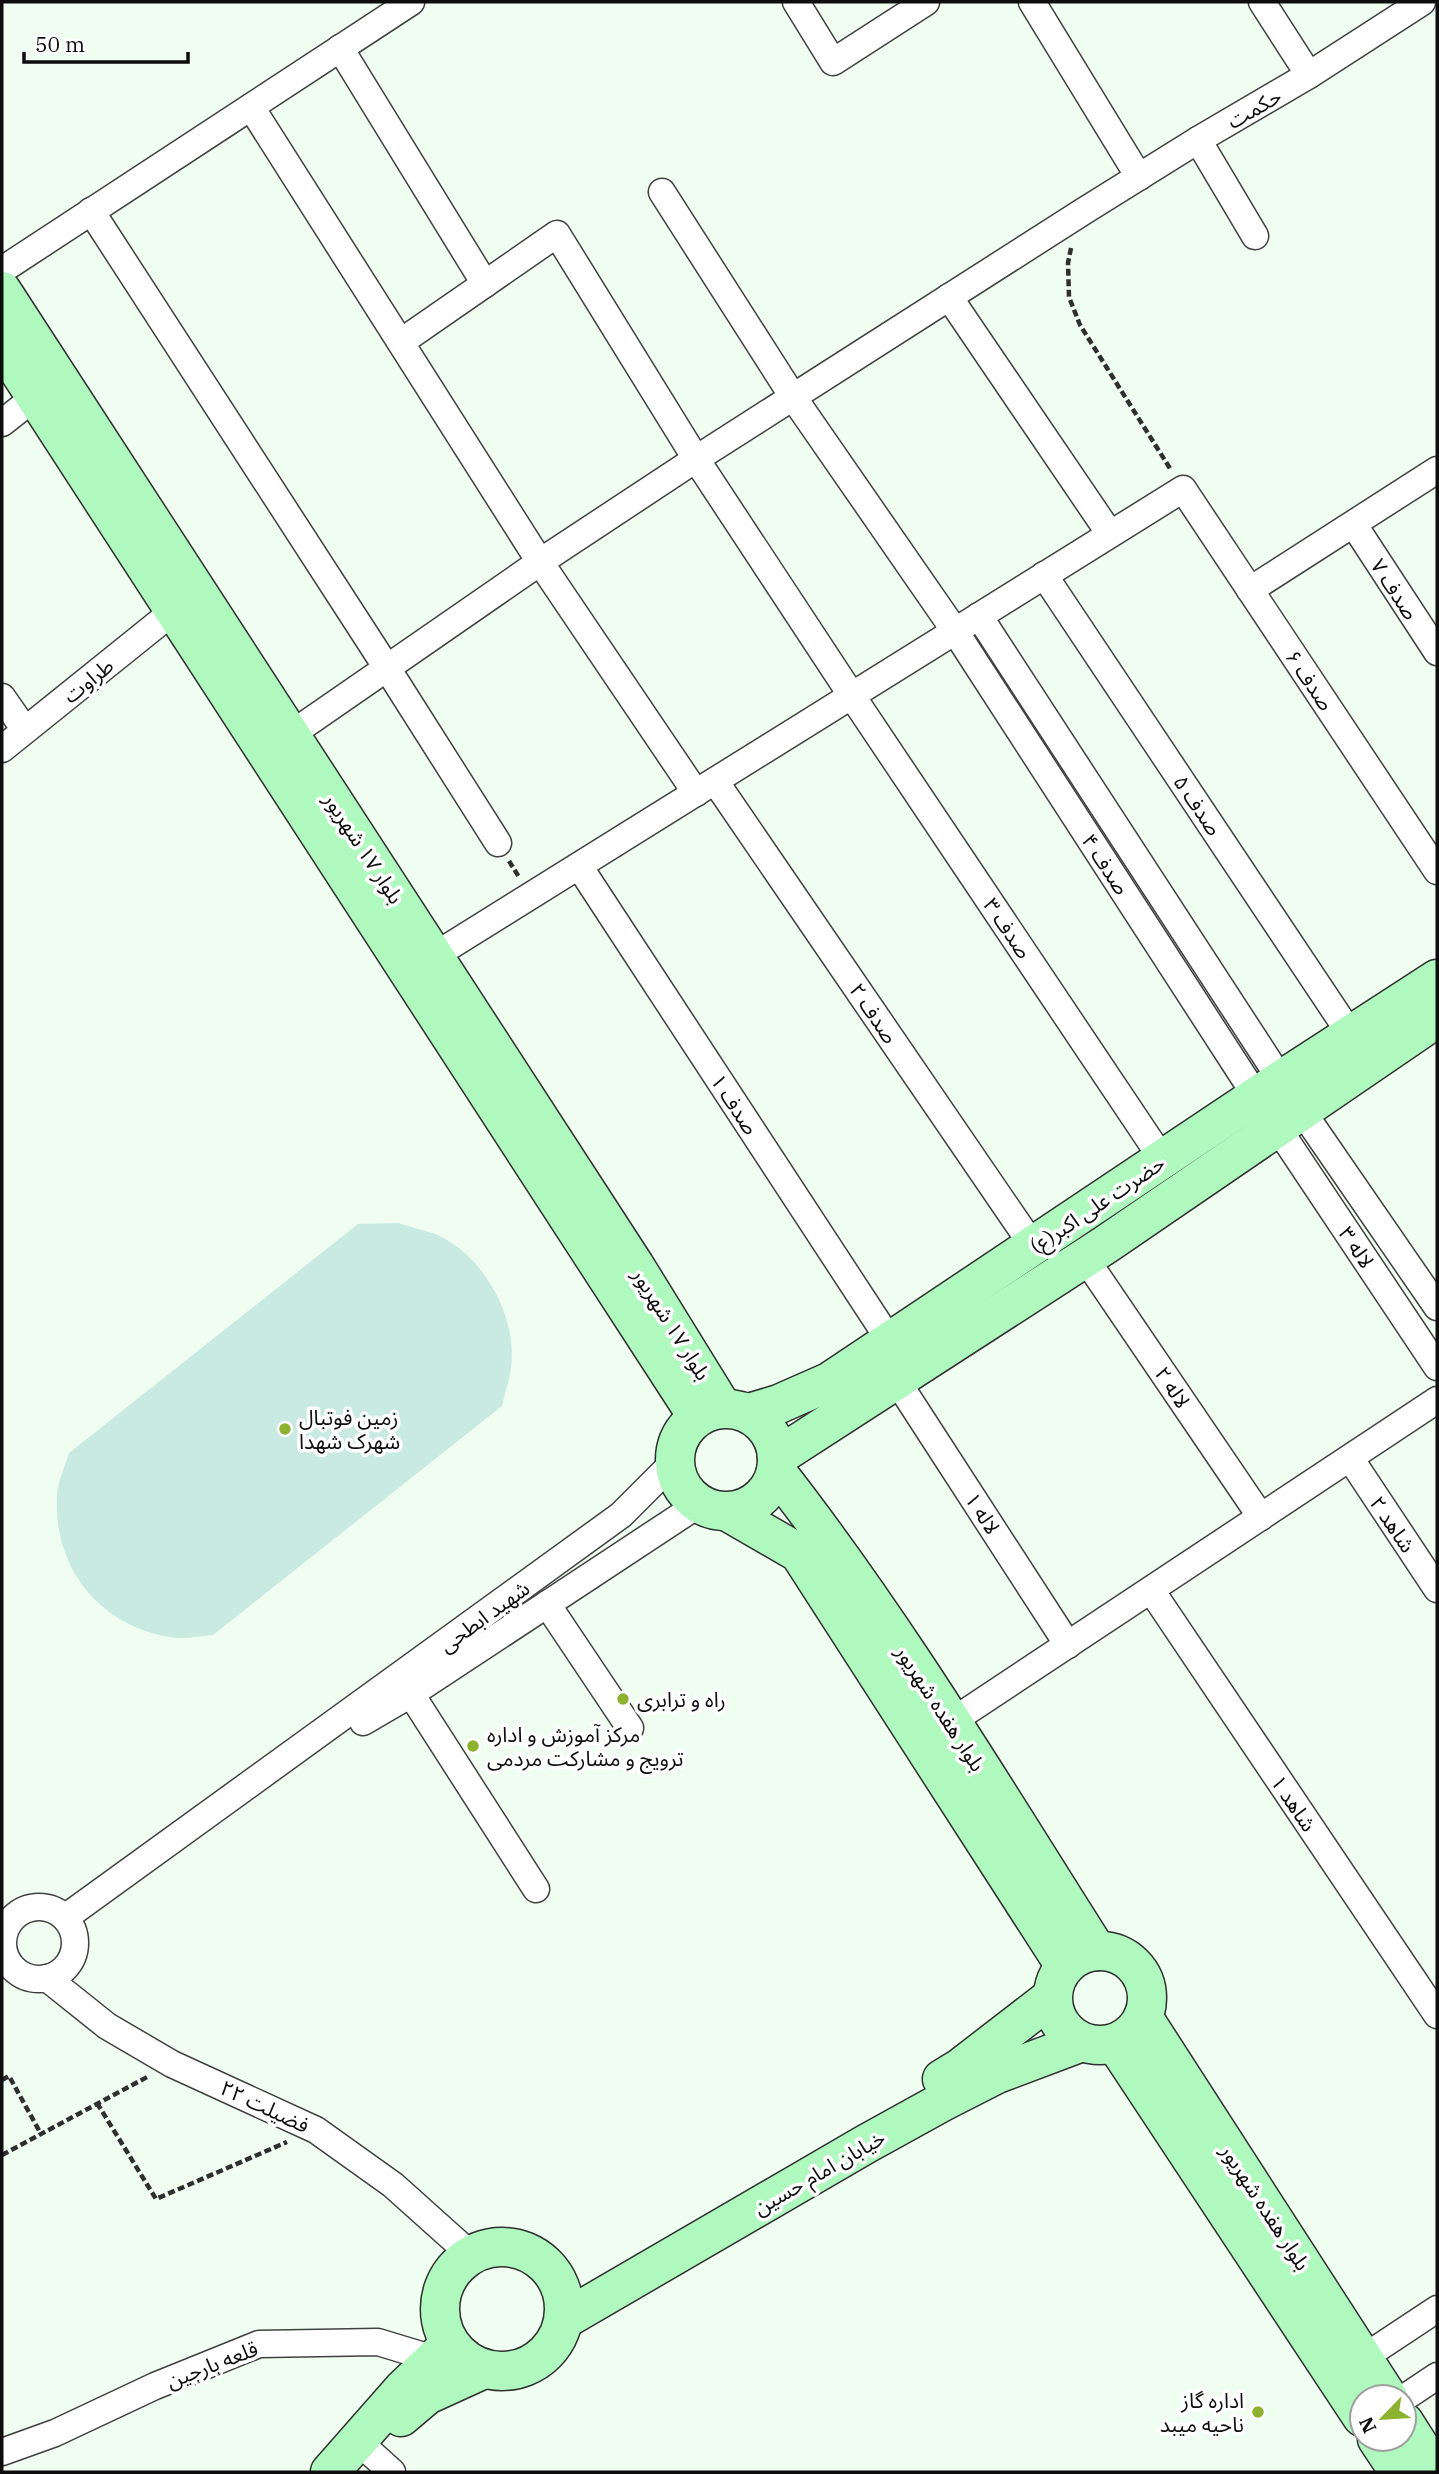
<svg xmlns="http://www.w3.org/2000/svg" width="1439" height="2474" font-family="'IBM Plex Serif','Noto Sans Arabic',serif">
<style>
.pitch{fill:#c9eae0}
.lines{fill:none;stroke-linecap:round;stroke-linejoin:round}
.street-casing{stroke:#404040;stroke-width:29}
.secondary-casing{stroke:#2f2f2f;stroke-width:41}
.path{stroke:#2f2f2f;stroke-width:4.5;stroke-dasharray:7 3.5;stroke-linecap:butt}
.street{stroke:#fff;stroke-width:26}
.secondary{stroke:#aff9bf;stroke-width:38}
.poi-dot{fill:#8db230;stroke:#fff;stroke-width:2.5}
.labels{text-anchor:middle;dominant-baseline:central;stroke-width:7;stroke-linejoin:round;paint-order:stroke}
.street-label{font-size:21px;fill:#0d0d0d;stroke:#fff}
.poi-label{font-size:21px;fill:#0d0d0d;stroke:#fff;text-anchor:start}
</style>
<rect width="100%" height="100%" fill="#effef1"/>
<path class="pitch" d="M398 1223C410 1227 423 1230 435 1234 483 1254 518 1317 511 1368 509 1381 505 1393 502 1406L213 1635C199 1636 183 1640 170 1637 98 1625 53 1567 57 1495 58 1481 65 1466 69 1453L358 1224Z"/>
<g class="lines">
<g class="street-casing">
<g id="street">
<path d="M796 2 833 62 926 2"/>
<path d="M1032 2 1139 177"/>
<path d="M1262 2 1309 75"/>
<path d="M340 48 485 284"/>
<path d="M251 107 540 562 696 793"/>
<path d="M1198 140 1255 236"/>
<path d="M662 192 793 397 955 631 1256 1096"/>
<path d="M91 211 387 668 498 843"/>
<path d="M2 270 411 2"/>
<path d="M949 297 1110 534"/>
<path d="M401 342 557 234 696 459 852 696 1163 1160"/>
<path d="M2 423 35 397"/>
<path d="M1354 525 1437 652"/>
<path d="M1044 575 1351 1035"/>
<path d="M1250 590 1437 470"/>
<path d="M979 616 1281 1080"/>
<path d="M2 697 25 730"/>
<path d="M290 735 540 562 696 459 1084 211 1198 140 1309 75 1422 2"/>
<path d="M2 749 186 601"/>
<path d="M715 781 1033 1246"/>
<path d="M579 866 890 1341"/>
<path d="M434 956 1183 489 1437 871"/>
<path d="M1302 1111 1437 1307"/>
<path d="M1277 1127 1437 1367"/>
<path d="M1085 1258 1261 1517"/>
<path d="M897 1381 1068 1645"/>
<path d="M1350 1458 1437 1589"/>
<path d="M1151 1590 1437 2015"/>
<path d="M547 1604 630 1728"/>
<path d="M411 1694 536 1889"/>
<path d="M363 1722 411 1694 699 1504"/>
<path d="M951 1722 1437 1400"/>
<circle cx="39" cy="1943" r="36"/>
<path d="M66 1917 621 1515 673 1463"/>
<path d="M47 1978 107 2026 172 2064 316 2130 393 2185 470 2254"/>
<path d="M1363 2358 1437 2309"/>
<path d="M1404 2398 1437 2376"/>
<path d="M2 2452 55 2433 155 2386 259 2344 378 2342 434 2359"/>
<path d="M371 2453 392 2472"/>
</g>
</g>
<g class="secondary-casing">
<g id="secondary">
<path d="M2 291 635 1266 722 1407"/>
<path d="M2 345 697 1416"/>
<circle cx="726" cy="1460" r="51"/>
<path d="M749 1413 779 1404 829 1382 1281 1080 1437 979"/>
<path d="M777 1457 1105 1245 1437 1018"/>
<path d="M776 1471C895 1623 994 1789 1097 1951"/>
<path d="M728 1512 799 1553 1065 1966"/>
<circle cx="1100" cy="1998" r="47"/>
<path d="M1143 2017 1388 2397"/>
<path d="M1115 2043 1362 2417"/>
<path d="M942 2079 960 2068 1052 1997"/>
<circle cx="502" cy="2309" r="62"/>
<path d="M565 2319 866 2144 942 2102 997 2074 1082 2042"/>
<path d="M401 2417 427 2395 484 2369"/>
<path d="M1404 2422 1436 2472"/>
<path d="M1377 2439 1399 2472"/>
<path d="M330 2472 403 2389 450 2344"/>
</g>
</g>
<g class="path">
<path d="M1071 248 1068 263 1069 297 1080 325 1171 470"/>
<path d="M509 861 519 877"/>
<path d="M2 2080 9 2076 41 2134"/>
<path d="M97 2103 156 2199 287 2142"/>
<path d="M2 2155 149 2076"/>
</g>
<use href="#street" class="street"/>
<use href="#secondary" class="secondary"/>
</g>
<g class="poi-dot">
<circle cx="285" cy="1429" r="7"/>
<circle cx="623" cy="1699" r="7"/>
<circle cx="473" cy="1746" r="7"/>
<circle cx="1258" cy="2412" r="7"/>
</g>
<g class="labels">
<g class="street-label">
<text transform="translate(1254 108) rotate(-30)">حکمت</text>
<text transform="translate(1395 589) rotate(57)">صدف ۷</text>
<text transform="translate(88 680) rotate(-39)">طراوت</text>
<text transform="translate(1310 680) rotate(56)">صدف ۶</text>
<text transform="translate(1198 805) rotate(56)">صدف ۵</text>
<text transform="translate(364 848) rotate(57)">بلوار ۱۷ شهریور</text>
<text transform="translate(1106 864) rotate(57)">صدف ۴</text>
<text transform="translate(1008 928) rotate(56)">صدف ۳</text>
<text transform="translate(874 1013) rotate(56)">صدف ۲</text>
<text transform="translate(735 1104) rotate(57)">صدف ۱</text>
<text transform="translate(1097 1204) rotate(-34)">حضرت علی اکبر(ع)</text>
<text transform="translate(1357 1247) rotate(56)">لاله ۳</text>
<text transform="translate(672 1324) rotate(58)">بلوار ۱۷ شهریور</text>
<text transform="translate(1173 1387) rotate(56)">لاله ۲</text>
<text transform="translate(983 1513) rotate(57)">لاله ۱</text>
<text transform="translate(1393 1524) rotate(56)">شاهد ۲</text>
<text transform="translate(484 1616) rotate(-36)">شهید ابطحی</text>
<text transform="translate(941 1708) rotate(57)">بلوار هفده شهریور</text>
<text transform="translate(1294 1803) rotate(56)">شاهد ۱</text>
<text transform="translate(265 2106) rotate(25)">فضیلت ۲۲</text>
<text transform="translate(819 2172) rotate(-30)">خیابان امام حسین</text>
<text transform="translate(1266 2207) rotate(57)">بلوار هفده شهریور</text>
<text transform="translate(212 2364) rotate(-21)">قلعه بارجین</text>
</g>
<g class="poi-label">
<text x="299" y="1417">زمین فوتبال<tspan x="299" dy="24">شهرک شهدا</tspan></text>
<text x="637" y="1699">راه و ترابری</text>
<text x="487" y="1734">مرکز آموزش و اداره<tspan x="487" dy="24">ترویج و مشارکت مردمی</tspan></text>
<text x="1244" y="2400" text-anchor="end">اداره گاز<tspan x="1244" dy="24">ناحیه میبد</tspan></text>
</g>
</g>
<rect width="1439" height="2474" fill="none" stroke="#0d0d0d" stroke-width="7"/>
<g transform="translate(1383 2418) rotate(245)"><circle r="33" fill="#ffffff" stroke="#9e9e9e" stroke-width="2"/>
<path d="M0-5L12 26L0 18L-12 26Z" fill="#8db230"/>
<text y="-10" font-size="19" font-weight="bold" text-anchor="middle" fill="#0d0d0d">N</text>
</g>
<path d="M24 52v10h164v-10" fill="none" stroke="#0d0d0d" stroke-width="3.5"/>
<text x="35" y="52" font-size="21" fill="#0d0d0d" stroke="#ffffff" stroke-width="5" paint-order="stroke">50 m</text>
</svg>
